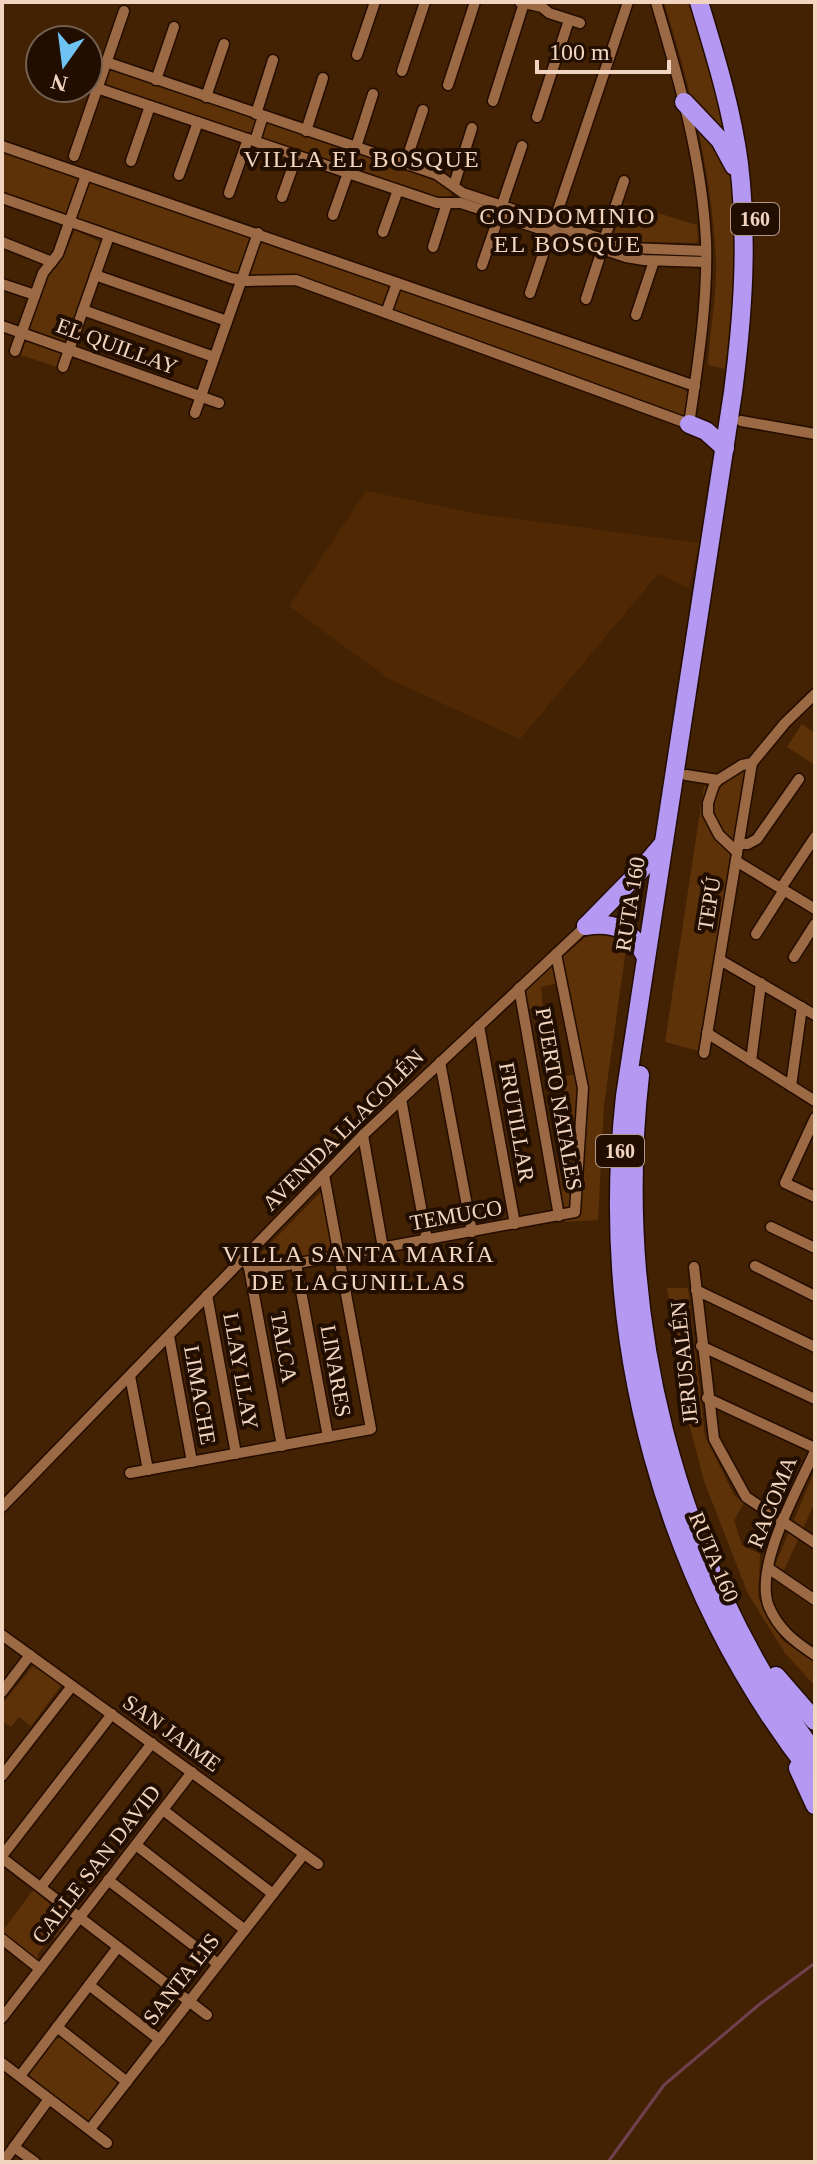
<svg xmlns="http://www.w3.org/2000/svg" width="817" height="2164" font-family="'Times New Roman',serif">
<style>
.built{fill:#502904}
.green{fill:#5e3209}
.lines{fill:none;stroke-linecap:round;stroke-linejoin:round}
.stream{stroke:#71404e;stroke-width:3}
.street-casing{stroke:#230c00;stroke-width:13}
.highway-casing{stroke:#230c00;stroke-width:21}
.street{stroke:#9b6943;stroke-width:10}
.highway{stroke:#b498f2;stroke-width:18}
.labels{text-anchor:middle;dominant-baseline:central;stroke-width:8;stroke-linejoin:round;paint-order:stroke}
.shield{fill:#210e01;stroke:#b39987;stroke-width:2}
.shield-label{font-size:20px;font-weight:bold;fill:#f1d5c1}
.street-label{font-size:22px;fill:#f1d5c1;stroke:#210e01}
.neighbourhood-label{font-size:24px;letter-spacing:2px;fill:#f1d5c1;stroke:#210e01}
</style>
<rect width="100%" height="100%" fill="#432103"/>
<path class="built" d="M366 491 479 514 699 543 689 588 658 574 520 739 389 679 289 606Z"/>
<g class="green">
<path d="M664 2H691C704 51 720 100 728 150 739 223 734 296 725 369L708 365C710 331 717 295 716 261 712 173 690 86 664 2Z"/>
<path d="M115 70 419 174 442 183 451 192V196L443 199 431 196 106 86 108 72Z"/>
<path d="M2 151 684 389 688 394 685 415 681 417 303 277 290 274 238 275 2 192Z"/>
<path d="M625 203 697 225 698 240 695 243 641 242 614 234Z"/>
<path d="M75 230 101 242 57 367 21 355 47 278 62 259Z"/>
<path d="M802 724 815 733V765L787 747Z"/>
<path d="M742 768 745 769 699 1051 665 1042 704 786 717 789Z"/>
<path d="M594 930 625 939 626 949 604 1105 598 1220 565 1222 557 1152 569 1150V1123L559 1078 576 1074 559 983 541 987 543 1007 526 1009 524 990Z"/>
<path d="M325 1188 336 1250 264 1266 259 1255Z"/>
<path d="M667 1288H688L705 1436 734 1495 744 1503 734 1520 742 1545 760 1554 758 1597 782 1640 815 1662V1686L785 1653 748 1594 704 1481 686 1412Z"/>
<path d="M815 1470V1502L784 1570 775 1565Z"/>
<path d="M33 1666 60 1684V1687L31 1726 19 1717 11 1727 2 1721V1704Z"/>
<path d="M33 1890 69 1920 56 1937H51L38 1954V1960L2 1932Z"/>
<path d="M61 2038 116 2080V2085L91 2120H85L30 2077V2072L55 2039Z"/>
</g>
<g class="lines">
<path class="stream" d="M608 2162 664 2085 761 2003 815 1963"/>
<g class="street-casing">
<g id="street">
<path d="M520 2 542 7 549 13 580 23"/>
<path d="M357 55 375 2"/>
<path d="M106 62 436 174 463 193 630 248 706 251"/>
<path d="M402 71 425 2"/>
<path d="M156 80 174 27"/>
<path d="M448 85 475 2"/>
<path d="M97 88 437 203H461L626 257 644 260 705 262"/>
<path d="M206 97 224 44"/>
<path d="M493 101 524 3"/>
<path d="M256 114 273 60"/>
<path d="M537 117 569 20"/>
<path d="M306 131 323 78"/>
<path d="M255 141 263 116"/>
<path d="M2 146 695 386"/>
<path d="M356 147 373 94"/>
<path d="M74 156 124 11"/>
<path d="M131 161 150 106"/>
<path d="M405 164 423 110"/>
<path d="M179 175 198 122"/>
<path d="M454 185 472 128"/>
<path d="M229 193 248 139"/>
<path d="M282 197 297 155"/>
<path d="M2 198 231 278 247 281 296 280 689 424C698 364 708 301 706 241 702 159 679 80 656 2"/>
<path d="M502 205 522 146"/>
<path d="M333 215 348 173"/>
<path d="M383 232 398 190"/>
<path d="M604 240 624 181"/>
<path d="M2 242 52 262"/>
<path d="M433 247 447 203"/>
<path d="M482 265 499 216"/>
<path d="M95 275 227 321"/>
<path d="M2 284 35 295"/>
<path d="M530 293 628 2"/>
<path d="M586 299 602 250"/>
<path d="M83 310 214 357"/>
<path d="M386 313 397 283"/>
<path d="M636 315 654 261"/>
<path d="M2 326 219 403"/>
<path d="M15 351 43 273 58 254 86 175"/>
<path d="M63 367 109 236"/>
<path d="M195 413 258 233"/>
<path d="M741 421 815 434"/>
<path d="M686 775 718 780"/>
<path d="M739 844H748L757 839 799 779"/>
<path d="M737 852 719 835 708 814V803L714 785 718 780 742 765 752 763 785 723 815 694"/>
<path d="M736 861 815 909"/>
<path d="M781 888 815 837"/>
<path d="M756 934 784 890"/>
<path d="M794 957 815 924"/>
<path d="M720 960 815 1015"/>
<path d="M519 988 559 1216"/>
<path d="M479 1026 515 1224"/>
<path d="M707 1033 815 1101"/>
<path d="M704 1053 752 763"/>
<path d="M751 1061 761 983"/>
<path d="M440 1062 472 1232"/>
<path d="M791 1086 802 1007"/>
<path d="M401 1099 427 1240"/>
<path d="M815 1118 785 1183 815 1197"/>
<path d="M363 1135 383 1248"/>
<path d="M771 1227 815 1248"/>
<path d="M244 1257 249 1268 282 1446"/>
<path d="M296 1264 328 1437"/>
<path d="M755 1266 815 1296"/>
<path d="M694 1267 714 1439 746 1497 815 1543"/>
<path d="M250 1272 575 1212 583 1088 556 954"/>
<path d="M696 1290 815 1347"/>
<path d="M207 1295 236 1454"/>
<path d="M169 1336 192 1462"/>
<path d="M701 1346 815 1399"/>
<path d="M130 1376 148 1470"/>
<path d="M707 1398 815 1448"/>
<path d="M815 1451C798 1489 753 1567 769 1607 779 1630 795 1642 815 1655"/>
<path d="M130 1473 371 1429 324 1175"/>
<path d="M2 1507 363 1135 586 926"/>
<path d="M768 1568 815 1600"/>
<path d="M2 1635 318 1864"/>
<path d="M2 1692 30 1655"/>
<path d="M2 1776 72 1686"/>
<path d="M163 1810 273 1894"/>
<path d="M136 1845 245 1930"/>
<path d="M2 1856 112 1714"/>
<path d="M2 1858 207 2015"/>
<path d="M108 1880 218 1964"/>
<path d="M41 1887 152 1743"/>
<path d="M2 1939 40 1969"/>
<path d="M89 1985 160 2040"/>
<path d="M2 2018 192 1772"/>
<path d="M57 2027 127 2082"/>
<path d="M2 2063 107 2143"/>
<path d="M20 2076 118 1947"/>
<path d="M90 2129 304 1854"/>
<path d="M14 2147 35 2162"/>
<path d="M3 2162 49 2099"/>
</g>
</g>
<g class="highway-casing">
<g id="highway">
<path d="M699 2C715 55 732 109 739 164 748 241 743 315 733 392L625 1096C598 1339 663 1586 815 1778"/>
<path d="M684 102 720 140 734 166"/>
<path d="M689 424 706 431 725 448"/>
<path d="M586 926 640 871 663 844"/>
<path d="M586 926C615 921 632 930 646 957"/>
<path d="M640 1075C613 1316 673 1557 815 1754"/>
<path d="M776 1676 815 1721"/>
<path d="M798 1768 815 1805"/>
</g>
</g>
<use href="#street" class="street"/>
<use href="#highway" class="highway"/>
</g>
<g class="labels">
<g class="shield">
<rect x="731" y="203" width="48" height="32" rx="6"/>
<rect x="596" y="1135" width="48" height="32" rx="6"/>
</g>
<g class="shield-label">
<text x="755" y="219">160</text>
<text x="620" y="1151">160</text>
</g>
<g class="street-label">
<text transform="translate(117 346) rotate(20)">EL QUILLAY</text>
<text transform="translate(630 904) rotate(-81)">RUTA 160</text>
<text transform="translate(709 904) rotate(-81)">TEPÚ</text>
<text transform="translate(559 1099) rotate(80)">PUERTO NATALES</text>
<text transform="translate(517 1122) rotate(80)">FRUTILLAR</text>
<text transform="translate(343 1130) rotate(-45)">AVENIDA LLACOLÉN</text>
<text transform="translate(456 1215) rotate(-10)">TEMUCO</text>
<text transform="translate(284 1347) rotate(80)">TALCA</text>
<text transform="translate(684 1363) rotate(-96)">JERUSALÉN</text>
<text transform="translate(241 1371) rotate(80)">LLAY LLAY</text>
<text transform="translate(336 1371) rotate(80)">LINARES</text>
<text transform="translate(200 1395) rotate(80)">LIMACHE</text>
<text transform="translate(772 1502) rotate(-68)">RACOMA</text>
<text transform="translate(714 1557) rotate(67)">RUTA 160</text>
<text transform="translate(172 1733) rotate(36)">SAN JAIME</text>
<text transform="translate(96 1864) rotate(-52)">CALLE SAN DAVID</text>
<text transform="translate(181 1979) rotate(-52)">SANTA LIS</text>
</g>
<g class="neighbourhood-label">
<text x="362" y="159">VILLA EL BOSQUE</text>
<text x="568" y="216">CONDOMINIO<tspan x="568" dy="28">EL BOSQUE</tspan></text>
<text x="359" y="1254">VILLA SANTA MARÍA<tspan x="359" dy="28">DE LAGUNILLAS</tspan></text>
</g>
</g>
<rect width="817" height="2164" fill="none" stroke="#f1d5c1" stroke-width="8"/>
<g transform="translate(64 64) rotate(194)"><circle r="38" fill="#210e01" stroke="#745e4e" stroke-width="2"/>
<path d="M0-6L14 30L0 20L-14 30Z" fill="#6fc2f4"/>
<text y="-12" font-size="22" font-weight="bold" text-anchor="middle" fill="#f1d5c1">N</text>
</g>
<path d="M537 60v12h132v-12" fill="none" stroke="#f1d5c1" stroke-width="4"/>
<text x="549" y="60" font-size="24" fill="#f1d5c1" stroke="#210e01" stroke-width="6" paint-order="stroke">100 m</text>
</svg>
